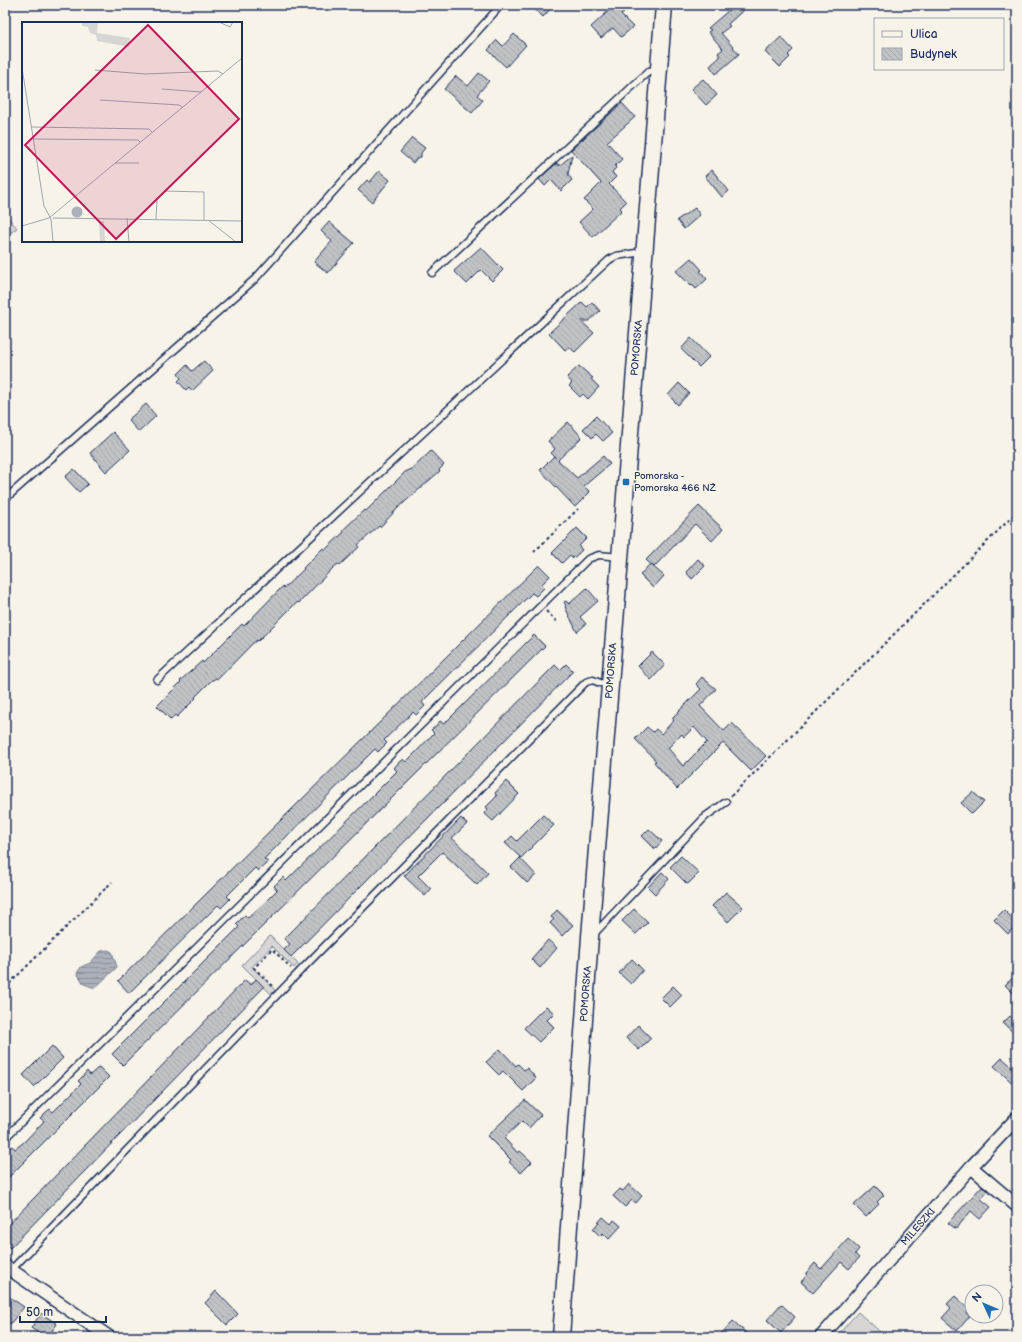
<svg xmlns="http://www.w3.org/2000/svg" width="1022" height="1342" font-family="'Balsamiq Sans',sans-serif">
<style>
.green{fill:#d7d6d4;stroke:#798299}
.forest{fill:url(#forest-firs);stroke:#798299}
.water{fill:url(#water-rules);stroke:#727c95}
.building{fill:url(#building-back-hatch);stroke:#1b2f5e;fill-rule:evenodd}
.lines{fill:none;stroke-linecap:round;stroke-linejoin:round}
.service-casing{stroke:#1b2f5e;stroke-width:9}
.minor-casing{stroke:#1b2f5e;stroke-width:15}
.tertiary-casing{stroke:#1b2f5e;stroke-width:19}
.path{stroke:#1b2f5e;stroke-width:2;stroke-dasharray:3 3;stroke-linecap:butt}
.service{stroke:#f7f3e8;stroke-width:6}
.minor{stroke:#f7f3e8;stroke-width:12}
.tertiary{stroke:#f7f3e8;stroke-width:16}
.poi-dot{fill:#1f6fb2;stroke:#f7f3e8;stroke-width:1.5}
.labels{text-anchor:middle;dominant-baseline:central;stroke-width:3;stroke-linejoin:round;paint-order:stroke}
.street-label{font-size:10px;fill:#1b2f5e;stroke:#f7f3e8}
.poi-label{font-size:10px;fill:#1b2f5e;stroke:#f7f3e8;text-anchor:start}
.inset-road{fill:none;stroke:#9fa5b1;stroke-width:1}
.view{fill:#c2185b;fill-opacity:0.15;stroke:#c2185b;stroke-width:2}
.inset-edge{fill:none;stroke:#1b2f5e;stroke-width:2}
</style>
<defs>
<pattern id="forest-firs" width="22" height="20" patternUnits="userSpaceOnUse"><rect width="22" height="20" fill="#d7d6d4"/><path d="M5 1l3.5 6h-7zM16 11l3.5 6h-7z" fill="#b8b8b8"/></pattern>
<pattern id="water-rules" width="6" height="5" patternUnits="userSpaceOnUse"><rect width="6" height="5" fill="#acb0b9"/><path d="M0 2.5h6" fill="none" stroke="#8b909a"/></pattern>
<pattern id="building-back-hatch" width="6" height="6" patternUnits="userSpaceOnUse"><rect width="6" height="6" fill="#c0c3c5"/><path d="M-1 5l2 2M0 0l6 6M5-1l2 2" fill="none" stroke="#a4a8ac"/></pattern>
</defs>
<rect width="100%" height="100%" fill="#f7f3e8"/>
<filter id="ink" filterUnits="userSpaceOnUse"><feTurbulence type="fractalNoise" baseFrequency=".025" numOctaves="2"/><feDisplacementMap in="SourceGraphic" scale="8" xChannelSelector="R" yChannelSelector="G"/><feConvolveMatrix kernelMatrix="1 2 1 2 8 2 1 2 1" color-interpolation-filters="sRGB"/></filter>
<g filter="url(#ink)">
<g class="green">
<path d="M270 936 298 964 294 968 272 946 252 967 275 990 271 994 242 965Z"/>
<path d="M858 1312 886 1337H836Z"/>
</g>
<path class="forest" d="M5 214 17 228 5 237Z"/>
<path class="water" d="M108 950 112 952 117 967 95 988 84 984 77 973 81 967 90 963 101 951Z"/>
<g class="building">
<path d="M530 5H554L543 17Z"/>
<path d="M615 5 624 13 621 15 633 27 621 37 613 28 601 38 591 27Z"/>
<path d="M735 5H749L728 24 730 26 721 33 739 54 716 74 710 66 720 57 718 53 723 49 708 32 711 30 708 28Z"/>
<path d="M514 34 526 45 506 67 488 50 497 40 503 46Z"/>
<path d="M781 37 793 50 788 55 790 57 780 67 765 52Z"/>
<path d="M479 73 489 81 477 95 483 100 472 113 444 89 456 76 468 86Z"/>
<path d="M703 79 717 95 706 105 691 89Z"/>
<path d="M622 103 635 117 607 142 622 159 615 166 616 168 612 172 616 177 609 184 626 202 620 208 622 210 593 237 579 222 593 209 584 200 601 183 571 150Z"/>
<path d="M412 138 425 148 421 153V157L417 158 413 163 400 152Z"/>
<path d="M572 155 568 174 572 180 561 191 551 180 545 186 539 179 557 163 559 166Z"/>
<path d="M712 170 729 191 722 197 705 176Z"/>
<path d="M379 171 390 180 372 202 358 190 367 180 370 182Z"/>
<path d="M695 208 700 215 684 229 677 220Z"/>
<path d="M329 222 354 243 328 273 314 262 332 241 321 231Z"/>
<path d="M481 247 503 270 492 281 481 270 467 284 454 271Z"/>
<path d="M691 258 702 270 700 271 707 279 696 289 692 285 691 286 676 271Z"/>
<path d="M582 302 587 307 592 302 600 311 589 321H581L594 333 575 352 569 347 565 350 549 333Z"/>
<path d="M691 338 709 357 699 367 681 349Z"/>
<path d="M204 361 213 371 192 391 189 387 186 390 178 381 181 378 178 374 187 365 192 371Z"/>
<path d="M579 366 593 378 591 379 599 387 588 399 583 394 580 397 569 386 572 383 567 377Z"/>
<path d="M679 383 689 393 678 405 668 395Z"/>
<path d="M146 404 156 416 139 432 128 420Z"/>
<path d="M596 416 612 433 603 441 596 434 592 438 583 429Z"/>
<path d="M568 422 582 437 558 460 577 478 603 456 610 464 584 486 590 492 575 507 540 470 554 456 556 458 551 453 555 449 548 441Z"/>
<path d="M113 432 130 450 106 472 90 453Z"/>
<path d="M431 451 444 465 439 470 440 471 398 508 380 527 379 526 358 545 359 547 340 565 338 564 333 568 299 603 298 602 293 606 258 641 257 640 252 644 218 679 216 678 211 681 195 697 196 698 177 717 175 715 171 720 157 706 181 682 180 681 202 661 203 663 242 624 244 626 283 586 284 588 304 569 303 568 323 548 325 550 344 532 343 530 364 510 366 511 405 472 412 469Z"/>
<path d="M74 469 88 484 79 492 65 477Z"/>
<path d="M699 506 723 529 712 541 695 524 654 567 646 560Z"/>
<path d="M577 528 587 538 579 546 582 550 578 554 573 558 570 555 562 563 552 553Z"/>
<path d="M698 559 705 566 692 579 686 572Z"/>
<path d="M650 564 664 576 653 588 640 575Z"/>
<path d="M539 565 550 576 542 584 545 587 536 596 532 593 422 702 425 706 416 715 413 712 384 740 387 743 378 752 375 749 264 859 268 862 258 871 255 868 227 896 230 899 221 908 218 905 129 993 118 981Z"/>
<path d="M587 588 598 601 580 617 586 624 577 632 565 607 566 606 564 602 566 601 569 604Z"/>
<path d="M534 635 545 646 123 1065 112 1054 239 927 236 924 245 915 248 918 263 904 277 890 274 886 283 877 286 881 377 791 397 771 394 768 398 763 403 759 406 762 414 754 434 733 431 730 436 726 440 721 444 724Z"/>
<path d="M652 652 665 665 651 680 638 666Z"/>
<path d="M566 664 573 671 291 957 284 950 290 944 284 939 555 665 560 670Z"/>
<path d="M702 677 716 689 700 706 724 731 732 723 766 756 751 771 723 743 677 789 654 762 656 761 635 739 647 727 653 732 656 729 661 734 674 720 672 718 701 689 696 684ZM694 727 707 742 683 766 668 748 682 734 684 737Z"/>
<path d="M506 781 519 794 493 821 484 813 488 809 486 807 497 796 495 793Z"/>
<path d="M973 792 984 802 972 814 961 803Z"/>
<path d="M543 815 554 825 521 858 505 843 512 836 517 841Z"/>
<path d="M461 818 467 824 452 838 488 873 477 885 442 852 418 876 431 889 425 896 404 876Z"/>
<path d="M649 829 662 841 655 849 642 836Z"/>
<path d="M681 856 699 873 689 883 687 884 670 867Z"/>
<path d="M520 858 536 875 527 883 511 867Z"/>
<path d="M662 872 669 879 655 894 648 887Z"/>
<path d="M726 892 743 907 728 922 712 906Z"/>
<path d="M634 909 648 922 636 934 622 921Z"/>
<path d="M557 910 573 925 562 936 550 923 554 919 551 917Z"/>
<path d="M1004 910 1017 923 1008 934 994 920Z"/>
<path d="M548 940 557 948 540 968 531 959Z"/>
<path d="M632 959 643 970 631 984 619 973Z"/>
<path d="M1017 974V997L1005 985Z"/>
<path d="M256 979 264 987 10 1248 5 1244V1228L245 980 251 985Z"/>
<path d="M673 986 682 995 670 1007 661 998Z"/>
<path d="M546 1006 554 1013 547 1020 554 1027 539 1042 524 1028Z"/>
<path d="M1010 1016 1017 1022V1036L1003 1023Z"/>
<path d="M638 1025 651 1038 639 1050 626 1038Z"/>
<path d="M52 1046 63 1058 34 1087 23 1075Z"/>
<path d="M500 1049 516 1066 518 1064 524 1070 527 1068 536 1078 523 1091 503 1071 499 1075 486 1062Z"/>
<path d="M1002 1058 1017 1071V1087L994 1066Z"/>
<path d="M99 1067 109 1077 5 1181V1153L12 1146 15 1149 24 1142 44 1121 40 1118 45 1113 50 1109 53 1112 81 1084 78 1081 83 1076 87 1071 90 1075Z"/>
<path d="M525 1100 541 1115 529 1128 522 1121 504 1138 518 1153 520 1151 532 1162 521 1173 509 1162 511 1160 487 1136Z"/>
<path d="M629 1184 642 1196 636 1203 632 1200 625 1207 613 1196 620 1189 623 1191Z"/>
<path d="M875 1186 884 1195 877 1202 879 1204 866 1217 854 1205Z"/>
<path d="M982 1186 987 1191 981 1199 991 1207 980 1219 971 1211 956 1229 948 1223Z"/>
<path d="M603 1217 611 1224 614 1220 621 1226 609 1239 603 1233 600 1236 593 1229Z"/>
<path d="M848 1239 859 1249 855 1254 859 1258 849 1269 841 1262 813 1293 801 1282 808 1274 806 1273 815 1263 821 1269Z"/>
<path d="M216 1291 238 1314 227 1325 205 1303Z"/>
<path d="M5 1294 24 1307 10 1324 5 1320Z"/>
<path d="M955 1296 969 1309 966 1313 970 1316 957 1331 942 1318 951 1308 947 1304Z"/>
<path d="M781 1304 795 1317 781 1333 767 1320Z"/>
<path d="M41 1313 57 1324 48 1337H44L31 1328Z"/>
<path d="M733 1321 751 1337H718Z"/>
</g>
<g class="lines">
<g class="service-casing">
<g id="service">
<path d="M432 273 649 71 659 68"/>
<path d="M5 499 255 279 501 5"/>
<path d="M157 680 609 260 616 256 643 252"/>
<path d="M593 935 706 816 726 802"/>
<path d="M5 1138 588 559 599 555 620 557"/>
<path d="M11 1270 306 965 586 682 593 680 600 683 610 684"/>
</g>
</g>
<g class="minor-casing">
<g id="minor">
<path d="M971 1167 1017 1206"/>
<path d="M5 1266 109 1337"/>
<path id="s1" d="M821 1337 971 1167 1017 1118"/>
</g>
</g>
<g class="tertiary-casing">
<g id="tertiary">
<path id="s2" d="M561 1337 590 937 664 5"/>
</g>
</g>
<g class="path">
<path d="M534 552 578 509"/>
<path d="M546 611 558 623"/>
<path d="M731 796 1017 512"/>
<path d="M273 986 254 968 272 949 291 968"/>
<path d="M5 988 112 882"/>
</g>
<use href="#service" class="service"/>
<use href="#minor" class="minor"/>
<use href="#tertiary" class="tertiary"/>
</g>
</g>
<rect class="poi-dot" x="622" y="478" width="8" height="8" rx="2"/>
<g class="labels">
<g class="street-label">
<text stroke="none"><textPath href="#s2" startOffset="992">POMORSKA</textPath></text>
<text stroke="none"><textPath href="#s2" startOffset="668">POMORSKA</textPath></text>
<text stroke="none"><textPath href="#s2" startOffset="344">POMORSKA</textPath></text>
<text stroke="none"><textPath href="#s1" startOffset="147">MILESZKI</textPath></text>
</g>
<g class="poi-label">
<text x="634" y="476">Pomorska -<tspan x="634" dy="12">Pomorska 466 NŻ</tspan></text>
</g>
</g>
<g transform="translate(22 22)">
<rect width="220" height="220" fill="#f7f3e8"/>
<path d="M77 199H82L83 219 78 220Z" fill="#d7d6d4"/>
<path d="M60 0H76L75 11 108 16 107 25 75 19 74 13 68 11 66 5 60 4Z" fill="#d7d6d4"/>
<path d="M49.5 190a5.5 5.5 0 1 1 11 0a5.5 5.5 0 1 1-11 0Z" fill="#acb0b9"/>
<path class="inset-road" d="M197 0 208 5 211 0M0 46 22 184 29 197 31 220M73 48 123 52 196 49 201 52M140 67 179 70M78 78 157 83 160 85M9 105 127 107 130 110M11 117 116 118 118 120M93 141H117M142 169 182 170V198M31 196 220 199M105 196 107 220M134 197 135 178M186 198 214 220M0 204 27 196 220 36"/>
<path class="view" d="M126 3 217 97 94 217 3 123Z"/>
<rect width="220" height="220" class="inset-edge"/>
</g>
<rect width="1022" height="1342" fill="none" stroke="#f7f3e8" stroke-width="20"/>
<rect x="10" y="10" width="1002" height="1322" fill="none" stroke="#1b2f5e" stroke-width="1.5" filter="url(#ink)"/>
<rect x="874" y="18" width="130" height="52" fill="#f7f3e8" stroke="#9fa5b1"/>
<rect x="882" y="31" width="20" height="6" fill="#f7f3e8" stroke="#9fa5b1"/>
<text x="910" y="38" font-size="12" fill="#1b2f5e">Ulica</text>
<rect x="882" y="48" width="20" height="12" fill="url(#building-back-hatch)" stroke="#9fa5b1"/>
<text x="910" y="58" font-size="12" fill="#1b2f5e">Budynek</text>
<g transform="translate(984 1304) rotate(314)"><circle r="19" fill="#f7f3e8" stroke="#9fa5b1"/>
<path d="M0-3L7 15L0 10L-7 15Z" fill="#1f6fb2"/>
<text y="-6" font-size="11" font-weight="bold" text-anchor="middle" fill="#1b2f5e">N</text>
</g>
<path d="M20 1316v6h86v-6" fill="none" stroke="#1b2f5e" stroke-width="2"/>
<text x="26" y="1316" font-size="12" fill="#1b2f5e" stroke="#f7f3e8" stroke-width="3" paint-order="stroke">50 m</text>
</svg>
